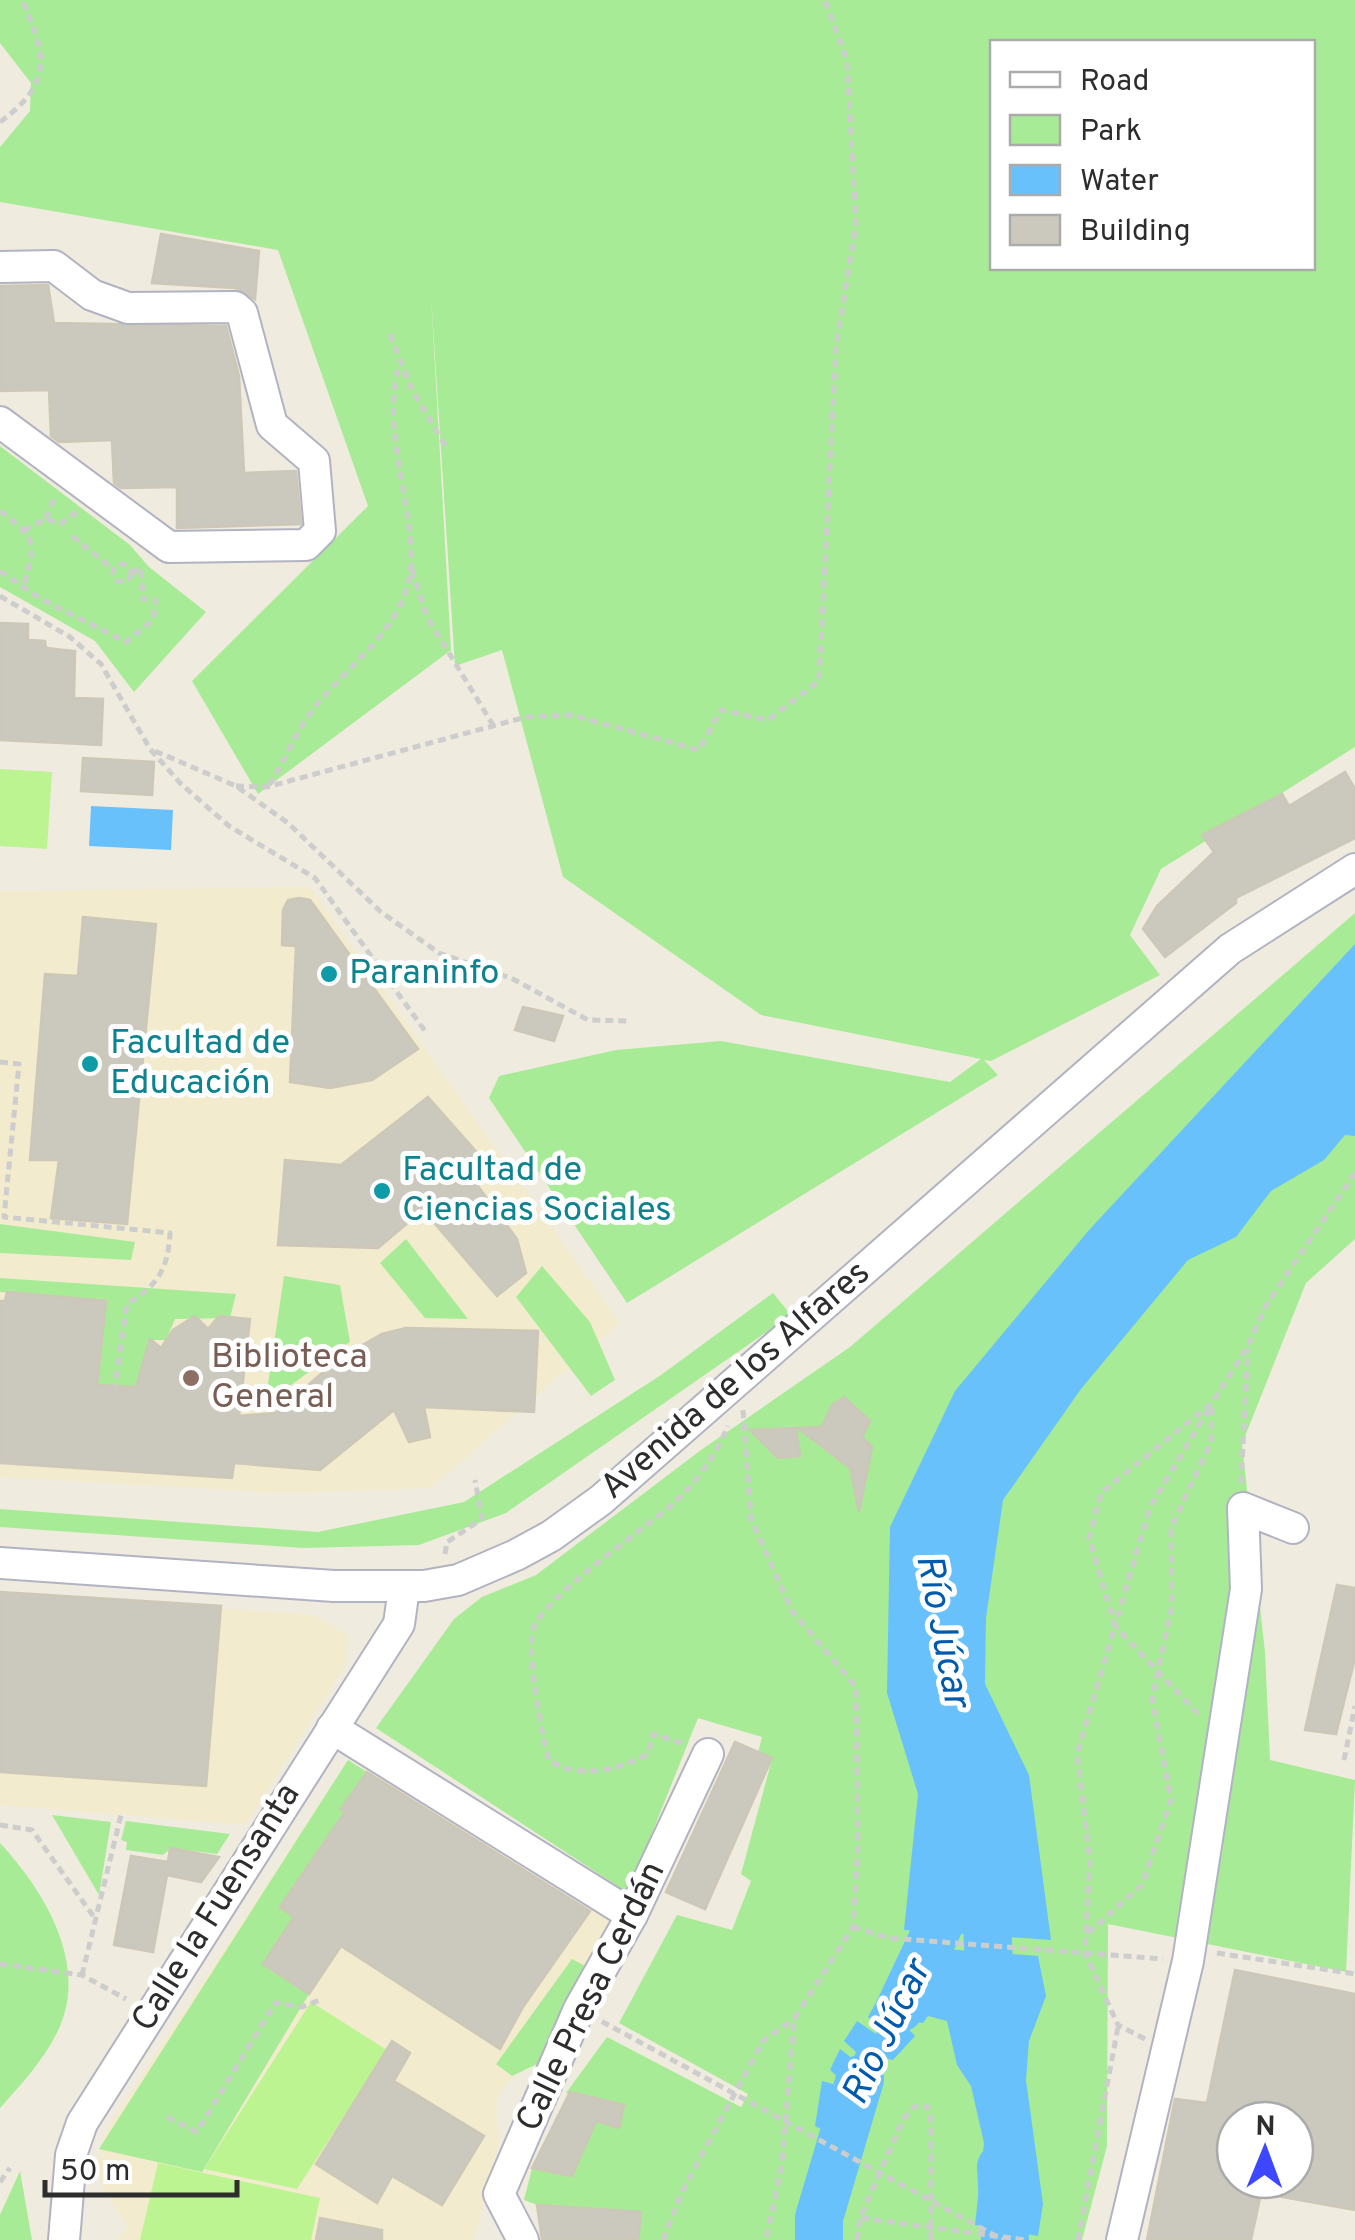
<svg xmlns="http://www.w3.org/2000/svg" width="1355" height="2240" font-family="Overpass,sans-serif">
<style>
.education{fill:#f3ebcd}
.green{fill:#a8eb96;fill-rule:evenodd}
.pitch{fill:#bcf491}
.water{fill:#68c1fb}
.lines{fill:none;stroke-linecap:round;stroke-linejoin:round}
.river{stroke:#68c1fb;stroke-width:48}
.building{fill:#cbc9bd;stroke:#ccc7b7;stroke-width:2.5;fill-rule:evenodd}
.minor-casing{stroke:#b2b3c2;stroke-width:34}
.path{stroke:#cdcdcd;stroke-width:5;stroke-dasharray:8 5;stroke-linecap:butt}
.minor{stroke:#fff;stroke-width:30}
.path-bridge{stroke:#cdcdcd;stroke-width:5;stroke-dasharray:8 5;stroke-linecap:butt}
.culture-dot{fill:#0f9aa8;stroke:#fff;stroke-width:4}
.education-dot{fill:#8d6e63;stroke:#fff;stroke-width:4}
.labels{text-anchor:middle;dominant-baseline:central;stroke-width:10;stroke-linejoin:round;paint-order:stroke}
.culture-label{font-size:35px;fill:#0d838f;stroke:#fff;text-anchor:start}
.education-label{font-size:35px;fill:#785e54;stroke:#fff;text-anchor:start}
.street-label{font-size:35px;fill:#2d2d2d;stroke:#fff}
.water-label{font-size:38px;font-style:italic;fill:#005bae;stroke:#fff}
</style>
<rect width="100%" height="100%" fill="#f0ebdf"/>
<g class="education">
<path d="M310 887 620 1323 431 1488 282 1493 0 1477V891Z"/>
<path d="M0 1592 313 1615 349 1635 347 1662 246 1825 0 1805Z"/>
<path d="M348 1760 414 1797 401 1819 413 1826 427 1805 474 1836 460 1857 472 1864 486 1844 532 1874 519 1893 531 1901 544 1882 612 1921 569 1991 537 2064 515 2073 496 2100 499 2142 474 2240H117L128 2227 102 2189 97 2161 107 2129Z"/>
</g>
<g class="green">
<path d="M0 0H1355V747L1161 869 1130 935 1160 975 991 1061 984 1060 998 1075 627 1303 489 1098 499 1076 616 1050 721 1041 950 1082 981 1059 761 1015 563 877 502 650 455 666 431 295 451 650 258 794 192 681 368 506 278 250 0 202V147L30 111 31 83 0 43ZM992 42H1312V268H992Z"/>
<path d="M0 446 130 545 149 567 206 612 134 692 95 641 0 587Z"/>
<path d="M1355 913V1239L1306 1283 1242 1444 1265 1652 1270 1760 1355 1780 1346 1972 1108 1924 1107 2146 1082 2240H638L640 2212 537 2205 524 2200 532 2168 572 2176 590 2136 554 2120 563 2111 624 2105 566 2093 607 2037 741 2107 748 2094 619 2023 677 1915 732 1930 751 1881 741 1874 772 1759 758 1753 762 1737 698 1718 628 1893 376 1728 454 1619 482 1597 536 1575 701 1450 850 1347Z"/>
<path d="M0 1224 135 1242 131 1260 0 1253Z"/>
<path d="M406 1239 468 1319 425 1318 380 1263Z"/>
<path d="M542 1266 590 1322 615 1380 591 1396 516 1297Z"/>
<path d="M284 1276 340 1285 350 1342 265 1404Z"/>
<path d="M0 1278 236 1294 230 1318 175 1319 166 1340H150L138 1388 97 1385 106 1301 0 1292Z"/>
<path d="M773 1293 791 1315 506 1513 419 1545 303 1548 0 1527V1509L318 1532 464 1502 661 1375Z"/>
<path d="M348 1760 367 1772 341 1809 345 1812 280 1906 294 1917 263 1964 309 1994 202 2172 99 2149Z"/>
<path d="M52 1815 111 1822 99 1895Z"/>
<path d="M126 1821 230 1834 217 1854 171 1848 163 1855 126 1850 127 1842 121 1840Z"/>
<path d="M0 1843C42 1888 88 1961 60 2026 47 2057 22 2083 0 2108Z"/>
<path d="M572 1959 585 1966 537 2064 512 2076 496 2064Z"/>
<path d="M20 2171 32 2240H0V2215Z"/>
</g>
<g class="pitch">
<path d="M0 769 52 772 47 849 0 846Z"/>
<path d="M311 2002 387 2050 297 2189 204 2169Z"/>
<path d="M158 2163 320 2198 311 2240H140Z"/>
</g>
<g class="water">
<path d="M91 806 173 810 171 850 89 846Z"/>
<path d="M1355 944V1136L1345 1135 1324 1160 1271 1191 1236 1237 1188 1260 1081 1389 1003 1500 986 1618 985 1684 1029 1775 1051 1940 904 1930 918 1794 887 1693 890 1527 955 1391 1089 1230Z"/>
<path d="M906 1946 1038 1956 1046 1996 1029 2041 1026 2080 1043 2204 1038 2236 975 2225 984 2143 971 2086 957 2065 947 2021 928 2016 923 2023 900 2020 915 2036 893 2060 878 2057 874 2067 887 2071 857 2095 864 2096 854 2146 815 2126 822 2081 836 2085 841 2080 830 2070 840 2049 853 2059 856 2052 844 2041 857 2021 876 2034 879 2026 868 2017 887 1982 900 1998 901 1990 892 1981 908 1971Z"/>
<path d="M819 2150 844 2163 835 2240 807 2237Z"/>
</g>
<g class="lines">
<g class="river">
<path d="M984 1872 992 2015"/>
<path d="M900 2008 963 1874"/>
<path d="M1001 2167 1005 2240"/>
<path d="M819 2240V2218L860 2079"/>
</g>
</g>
<g class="building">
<path d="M161 234 259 251 255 299 235 288 152 283Z"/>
<path d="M48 285 54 323 226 326 239 376 244 473 296 471 301 524 177 528V487L121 488 114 483 112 440 59 442 51 436 49 390 0 391V286Z"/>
<path d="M0 623 28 624V640L45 641 46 648 75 651 74 698 103 699 101 745 0 740Z"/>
<path d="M83 758 154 762 152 795 81 791Z"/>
<path d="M1345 772 1355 789V838L1236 898V903L1165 957 1143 929 1157 906 1214 852 1202 835 1282 794 1289 806Z"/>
<path d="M299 898 310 900 418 1049 372 1080 330 1088 290 1082 296 946 282 945 283 910 288 900Z"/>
<path d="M83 917 156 924 127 1224 51 1218 59 1160H30L45 974 78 976Z"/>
<path d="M523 1007 563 1016 554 1041 515 1030Z"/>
<path d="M428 1097 487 1164 472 1178 517 1239 526 1273 497 1296 423 1210 378 1248 278 1245 285 1160 341 1165Z"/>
<path d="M7 1292 106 1301 97 1385 136 1387 150 1339 161 1348 173 1330 195 1316 208 1329 219 1316 250 1319 239 1416 275 1413 341 1357 382 1334 406 1328 538 1331 534 1412 424 1407 430 1437 409 1442 394 1410 320 1470 234 1463 232 1478 0 1463V1301H5Z"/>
<path d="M844 1397 870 1421 862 1437 872 1447 859 1512 850 1468 798 1428 822 1427 832 1405Z"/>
<path d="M796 1428 800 1456 778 1458 750 1430Z"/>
<path d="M1337 1585 1355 1588V1658L1336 1734 1305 1730Z"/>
<path d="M0 1592 221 1606 206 1786 0 1772Z"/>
<path d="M735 1742 772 1758 705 1909 666 1892Z"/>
<path d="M367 1772 590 1911 523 2007 500 2049 341 1946 309 1994 263 1964 294 1917 280 1907 345 1812 341 1809Z"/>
<path d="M170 1848 219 1857 201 1882 167 1875 153 1952 114 1945 131 1856 168 1862Z"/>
<path d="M1235 1970 1355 1994V2210L1261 2193 1251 2240H1147L1175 2099 1207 2103ZM1235 2120H1295V2180H1235Z"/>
<path d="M392 2041 410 2053 394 2081 484 2136 442 2205 392 2176 377 2203 316 2164Z"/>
<path d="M570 2092 624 2105 619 2128 596 2121 572 2176 532 2168Z"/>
<path d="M537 2205 641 2212 638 2240H542Z"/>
<path d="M320 2218 382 2230V2240H316Z"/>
</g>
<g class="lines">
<g class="minor-casing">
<g id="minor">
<path d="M0 267 54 266 92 295 128 308 235 307 242 313 272 425 314 461 320 531 306 545 169 547 0 422"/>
<path d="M0 1563 334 1586H424L458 1580 516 1555 551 1536 601 1500 1230 949 1355 869"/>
<path d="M332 1728 632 1915"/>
<path d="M64 2240 71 2155 82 2123 399 1624 404 1588"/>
<path d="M523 2240 499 2194 579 2009 632 1915 708 1754"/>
<path d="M1122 2240 1188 1961 1246 1589 1243 1508 1293 1528"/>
</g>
</g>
<g class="path">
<path d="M0 122C53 83 47 56 22 0"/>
<path d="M390 334 412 390 448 450"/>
<path d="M0 511C38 539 36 543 23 587"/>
<path d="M46 519 55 495"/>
<path d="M24 530 46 519 60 524 77 512"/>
<path d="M72 536 114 570"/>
<circle cx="122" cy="573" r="9"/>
<path d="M412 570 427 617 493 725"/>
<path d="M0 571 41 599 126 642 153 620 156 600 143 599 141 567 131 575"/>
<path d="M0 596 70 637 101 664 150 749 181 784 229 826 315 878 425 1031"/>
<path d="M155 751 236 786 288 823 381 912 439 953 513 979 588 1020 629 1021"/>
<path d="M269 785C284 764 292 739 307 718 340 669 410 628 411 562 412 495 381 432 399 365"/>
<path d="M236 786 267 787 526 717 571 715 699 750 721 710 768 720 819 681 836 347 856 225 847 60 825 0"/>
<path d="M0 1062 19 1064 4 1217 170 1233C168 1269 158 1285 127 1304L115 1386"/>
<path d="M743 1410 751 1519 792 1611 856 1687 858 1844 853 1927 794 2019 782 2164 766 2240"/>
<path d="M1241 1483 1248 1349"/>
<path d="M445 1554 447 1542 482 1519 475 1480"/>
<path d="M1198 1714 1115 1626 1150 1507 1208 1410"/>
<path d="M682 1743 653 1734 648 1754C620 1770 578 1780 549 1760 541 1733 527 1656 533 1630 542 1597 646 1529 676 1501 698 1481 716 1454 728 1426"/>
<path d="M1344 1760 1355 1706"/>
<path d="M0 1825 32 1830 96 1920"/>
<path d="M853 1927 889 1938 1163 1959"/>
<path d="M1088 1933 1142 1885 1171 1800 1152 1699 1172 1606 1171 1528 1211 1442 1212 1403"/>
<path d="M1217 1953 1355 1974"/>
<path d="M0 1964 82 1975 126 1999"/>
<path d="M82 1975 121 1815"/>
<path d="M1145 2039 1118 2025 1085 1953 1090 1861 1077 1754 1115 1626 1089 1538 1101 1493 1212 1403 1248 1346 1265 1307 1355 1173"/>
<path d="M167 2117 197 2132 275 2003 302 2007 320 2000"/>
<path d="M0 2182 10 2168"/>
<path d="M861 2218 1026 2240"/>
<path d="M663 2240 683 2190 763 2041 794 2019"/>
<path d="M857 2240 860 2218 903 2120 913 2107 927 2106 931 2119V2240"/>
<path d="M1078 2240 1118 2027"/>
</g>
<use href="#minor" class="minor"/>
<path class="path-bridge" d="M579 2009 1003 2240"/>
</g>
<g class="culture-dot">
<circle cx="329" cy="974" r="10"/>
<circle cx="90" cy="1064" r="10"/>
<circle cx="382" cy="1191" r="10"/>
</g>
<circle class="education-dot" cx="191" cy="1378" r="10"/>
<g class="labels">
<g class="culture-label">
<text x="349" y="974">Paraninfo</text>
<text x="110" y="1044">Facultad de<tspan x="110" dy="40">Educación</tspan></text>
<text x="402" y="1171">Facultad de<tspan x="402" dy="40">Ciencias Sociales</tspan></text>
</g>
<g class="education-label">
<text x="211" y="1358">Biblioteca<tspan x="211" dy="40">General</tspan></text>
</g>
<g class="street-label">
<text transform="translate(736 1381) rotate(-41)">Avenida de los Alfares</text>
<text transform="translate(217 1908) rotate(-58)">Calle la Fuensanta</text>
<text transform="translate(592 1997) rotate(-64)">Calle Presa Cerdán</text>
</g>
<g class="water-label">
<text transform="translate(941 1631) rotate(79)">Río Júcar</text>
<text transform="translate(888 2033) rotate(-64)">Rio Júcar</text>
</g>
</g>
<rect x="990" y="40" width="325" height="230" fill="#ffffff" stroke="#ababab" stroke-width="2.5"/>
<rect x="1010" y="72" width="50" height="15" fill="#ffffff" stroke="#ababab" stroke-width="2.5"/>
<text x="1080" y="90" font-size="30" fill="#2d2d2d">Road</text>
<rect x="1010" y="115" width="50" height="30" fill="#a8eb96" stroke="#ababab" stroke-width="2.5"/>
<text x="1080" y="140" font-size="30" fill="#2d2d2d">Park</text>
<rect x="1010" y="165" width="50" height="30" fill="#68c1fb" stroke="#ababab" stroke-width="2.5"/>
<text x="1080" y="190" font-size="30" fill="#2d2d2d">Water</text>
<rect x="1010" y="215" width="50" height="30" fill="#cbc9bd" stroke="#ababab" stroke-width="2.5"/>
<text x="1080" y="240" font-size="30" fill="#2d2d2d">Building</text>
<g transform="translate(1265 2150) rotate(1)"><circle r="48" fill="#ffffff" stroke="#ababab" stroke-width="2.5"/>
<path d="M0-8L18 38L0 25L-18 38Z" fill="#3c47ff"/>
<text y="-15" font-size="28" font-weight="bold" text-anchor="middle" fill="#2d2d2d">N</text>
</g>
<path d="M45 2180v15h192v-15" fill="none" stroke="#2d2d2d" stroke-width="5"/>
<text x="60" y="2180" font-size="30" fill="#2d2d2d" stroke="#ffffff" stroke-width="8" paint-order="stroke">50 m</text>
</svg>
